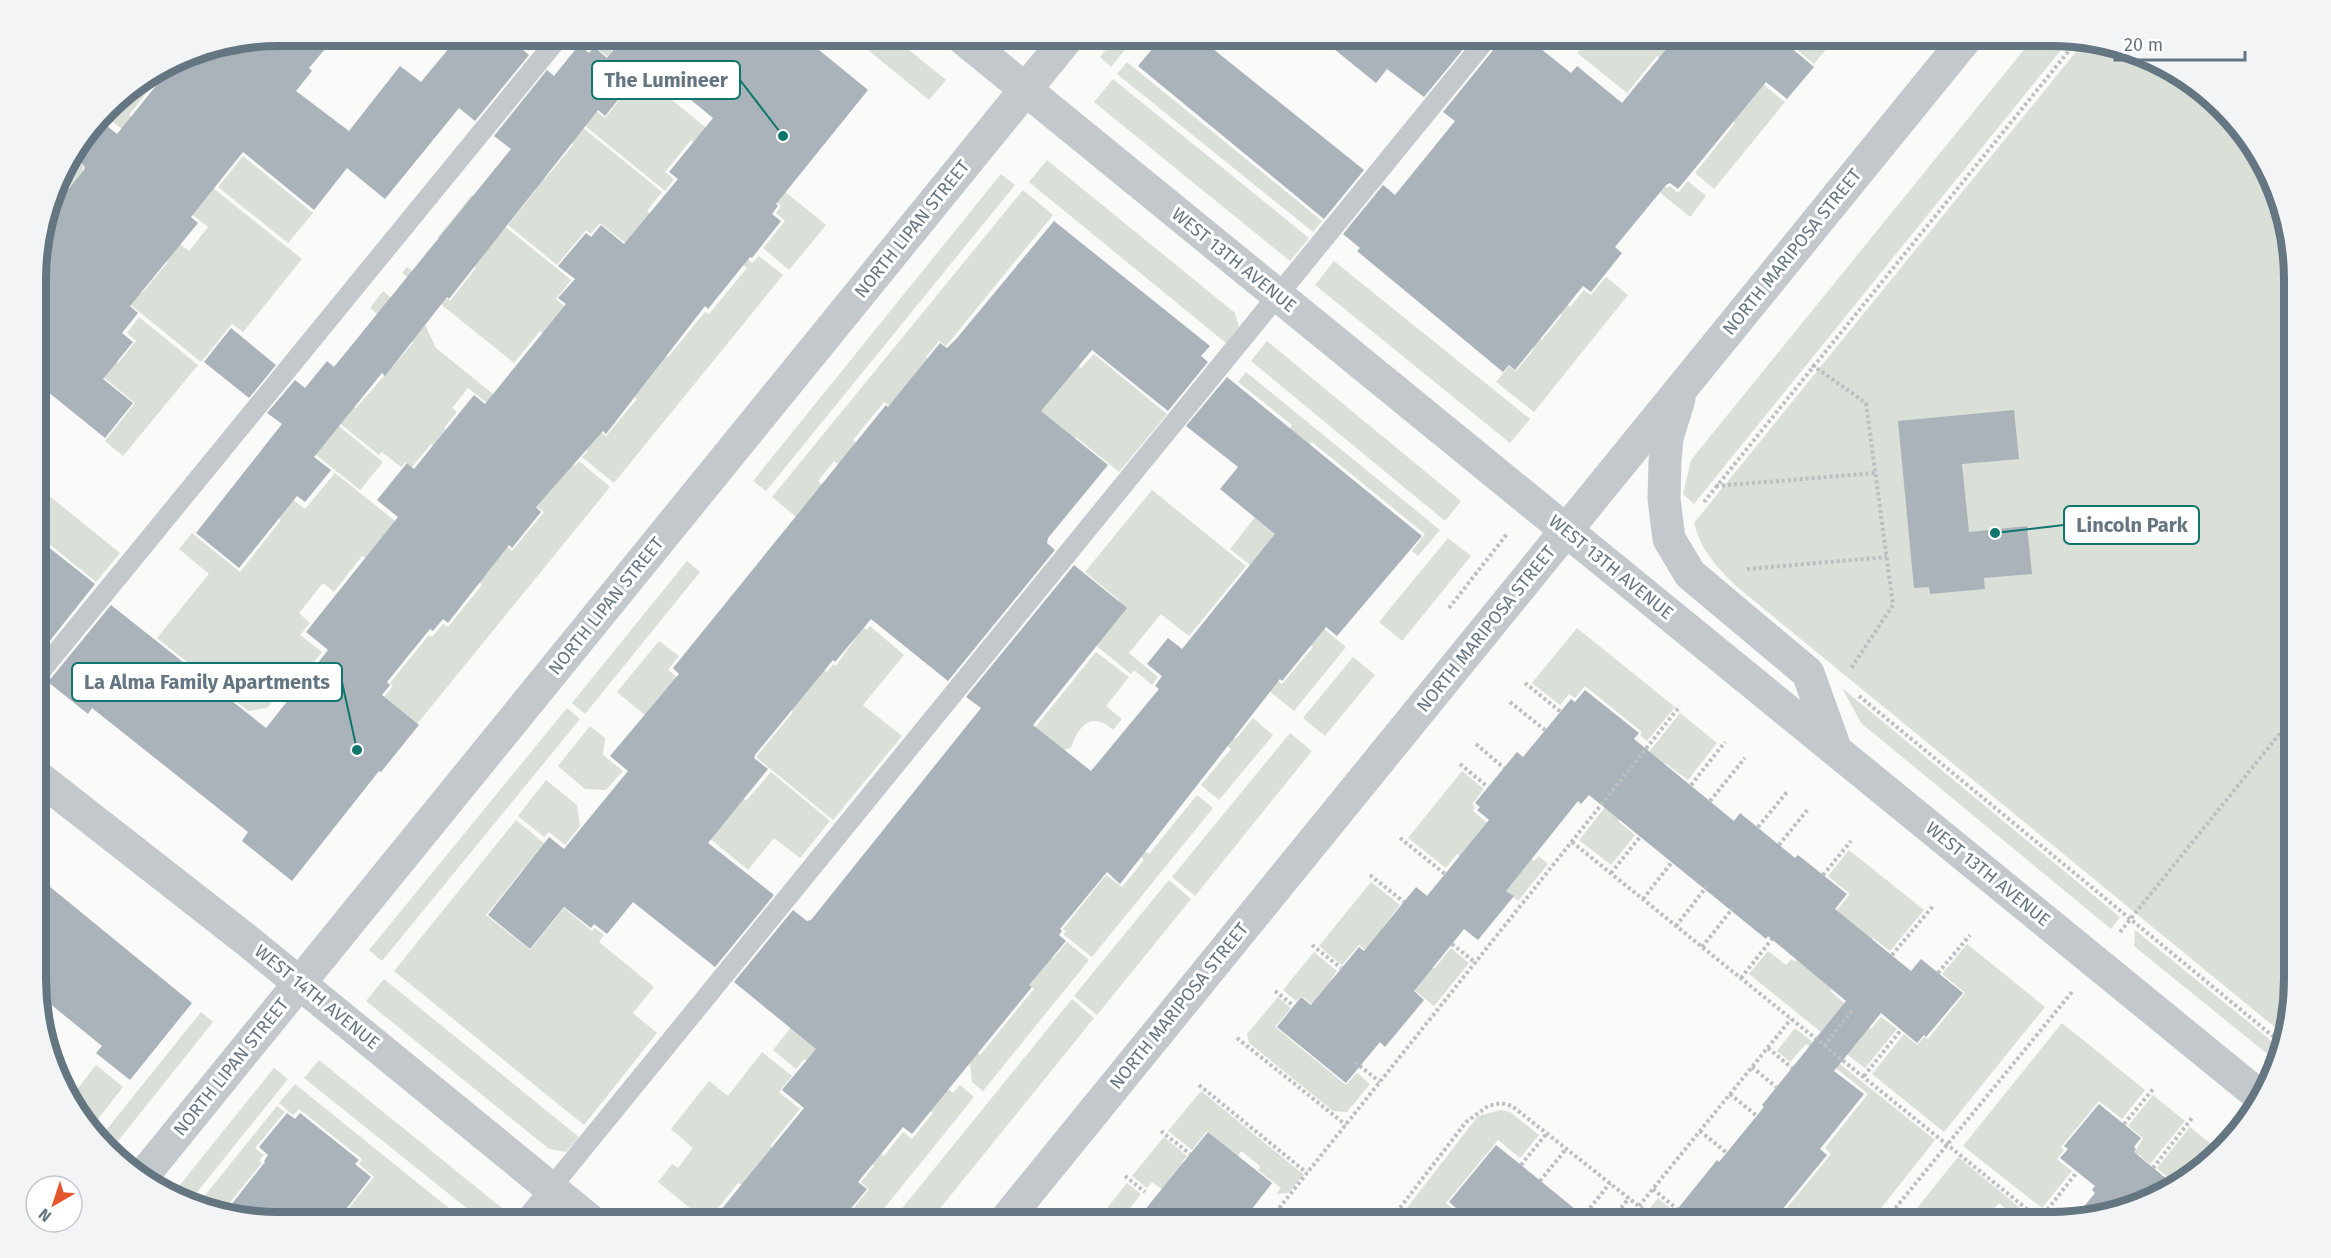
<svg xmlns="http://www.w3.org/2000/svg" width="2331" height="1258" font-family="'Fira Sans',sans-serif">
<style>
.green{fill:#dadfd7}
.building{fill:#aab3b9}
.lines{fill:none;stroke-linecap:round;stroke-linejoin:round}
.path{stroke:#bbbfc2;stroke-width:4;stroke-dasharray:3 3;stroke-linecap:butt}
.service{stroke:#c3c8cc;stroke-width:20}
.minor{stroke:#c3c8cc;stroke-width:33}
.tertiary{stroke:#c3c8cc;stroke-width:33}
.labels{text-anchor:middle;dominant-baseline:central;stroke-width:6;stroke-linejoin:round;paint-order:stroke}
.street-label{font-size:18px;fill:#657683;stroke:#fff}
.rim{fill:none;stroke:#657683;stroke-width:8}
.leader{fill:none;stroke:#0f766e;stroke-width:2}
.callout-dot{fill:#0f766e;stroke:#fff;stroke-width:2}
.callout{fill:#fff;stroke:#0f766e;stroke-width:2}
.callout-label{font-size:20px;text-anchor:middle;font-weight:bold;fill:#657683}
</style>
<rect width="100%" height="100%" fill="#fafaf8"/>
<g class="green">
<path d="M851 36H892L946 80 929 100Z"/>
<path d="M1117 36H1136L1111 67 1100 57Z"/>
<path d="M1591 36 1605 44 1611 36H1705L1785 102 1714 189 1695 173 1735 123 1657 56 1627 93 1577 53Z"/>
<path d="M1803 36H1837L1814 64 1794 47Z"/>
<path d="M2035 36 2069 40 1694 504 1683 494 1691 460Z"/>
<path d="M598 40 826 225 789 270 763 248 785 221 776 213 781 206 705 143 700 147 691 140 665 172 674 179 665 191 550 97 561 83 605 118 636 79 594 46Z"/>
<path d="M2083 43 2160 61 2212 97 2254 144 2293 248 2295 979 2282 1033 1736 586C1716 566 1701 551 1694 523Z"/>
<path d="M1127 62 1322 221 1313 232 1117 74Z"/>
<path d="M167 67 129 115 215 184 213 188 302 259 243 332 232 324 201 362 126 301 136 289 142 293 168 262 162 257 155 224 189 251 208 227 176 202 189 184 108 118 98 129 95 127 119 97Z"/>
<path d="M1113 79 1309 238 1290 261 1094 102Z"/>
<path d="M1538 83 1667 188 1670 186 1678 193 1688 181 1706 196 1690 217 1533 89Z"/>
<path d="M582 127 662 192 647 211 656 219 632 248 600 223 591 234 586 230 557 265 508 225 536 190 501 163 511 151 545 179 573 145 570 142Z"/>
<path d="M92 131 98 136 77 161 84 167 82 170 152 226 78 192 70 185 52 207 61 171Z"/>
<path d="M243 156 313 213 288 243 218 187Z"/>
<path d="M1047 160 1235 313 1239 327 1226 343 1029 182Z"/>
<path d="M1001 174 1015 185 766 491 753 481Z"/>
<path d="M1023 190 1053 215 946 346 939 341 926 357 931 363 894 409 884 402 853 440 861 447 844 468 834 461 818 481 824 486 801 521 772 497Z"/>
<path d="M668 194 752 263 759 256 783 275 614 483 582 457 588 451 581 445 595 428 606 436 637 399 628 391 640 390 656 370 649 364 660 351 668 357 705 312 709 314 747 268 663 199Z"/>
<path d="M472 195 504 221 502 224 571 280 556 299 565 307 570 355 540 331 514 363 402 273 407 267 450 301 476 268 438 237Z"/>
<path d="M1334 261 1530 419 1510 443 1315 285Z"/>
<path d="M1606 277 1628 295 1534 412 1496 382 1509 366 1516 371 1534 349 1528 344 1535 335 1542 340 1562 315 1556 309 1562 301 1570 307 1584 290 1591 295Z"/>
<path d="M383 291 425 325 436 348 504 403 497 411 468 388 452 408 457 412 444 428 467 446 445 455 431 444 412 467 406 462 401 467 382 452 379 455 327 413 321 380 356 408 413 343 370 308Z"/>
<path d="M139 317 198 365 123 456 105 441 135 403 96 371 108 355 118 363 136 341 127 333Z"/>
<path d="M1267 341 1461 501 1445 521 1251 361Z"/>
<path d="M1094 354 1167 414 1119 472 1076 437 1049 469 1011 380 1070 359 1081 368Z"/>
<path d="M1246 372 1440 530 1418 556 1412 551 1425 534 1312 442 1308 446 1289 430 1292 425 1238 382Z"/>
<path d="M329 418 383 462 360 490 305 446Z"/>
<path d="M579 461 610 487 417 724 384 697 393 686 390 683 429 635 432 637 443 624 448 627 482 585 476 580 505 545 512 551 544 512 535 505 570 462 575 466Z"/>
<path d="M335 473 395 521 366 558 362 556 334 592 323 583 299 613 310 623 300 635 322 652 304 675 289 680 267 708 248 711 157 638 209 574 179 549 192 533 240 572 281 520 271 511 284 493 305 509Z"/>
<path d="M37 486 120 553 96 582 37 534Z"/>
<path d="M1152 490 1246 566 1189 636 1161 614 1129 653 1158 677 1152 685 1134 670 1131 674 1088 639 1119 600 1085 572Z"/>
<path d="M1255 517 1292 547 1302 607 1230 549Z"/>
<path d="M1448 538 1471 556 1402 641 1379 622Z"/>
<path d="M687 561 700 572 585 714 572 703Z"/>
<path d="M1317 623 1346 647 1294 711 1264 687 1273 677 1282 684 1313 647 1304 639Z"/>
<path d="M870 626 904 655 863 705 902 736 833 820 756 757 793 712 789 708 808 657 827 672 833 664 836 666 863 627 867 630Z"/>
<path d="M1577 628 1675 707 1647 741 1640 735 1642 732 1585 686 1575 698 1569 694 1560 705 1532 683Z"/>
<path d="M659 641 679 656 668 670 762 745 651 720 617 692Z"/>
<path d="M1096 652 1129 677 1106 706 1122 719 1113 730C1091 711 1079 725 1071 748L1040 757 1025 740Z"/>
<path d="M1353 657 1375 675 1325 736 1303 718Z"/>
<path d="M1842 688 2120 917 2111 929 1861 723Z"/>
<path d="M567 708 580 719 382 961 369 950Z"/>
<path d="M1680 713 1717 743 1688 780 1665 763 1618 821 1635 835 1611 865 1579 840Z"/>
<path d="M1253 718 1273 735 1219 800 1201 785 1231 749 1221 740 1228 732 1236 739Z"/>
<path d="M590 726 605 738 603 755 623 771 606 790 585 789 558 766Z"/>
<path d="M1290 733 1312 751 1195 896 1172 877Z"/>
<path d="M1462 771 1484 789 1472 804 1475 807 1473 811 1534 861 1539 856 1548 864 1518 901 1474 862 1471 865 1457 854 1446 868 1408 838Z"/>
<path d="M771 772 830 821 800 858 774 838 748 870 690 822 733 790 746 801Z"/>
<path d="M546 780 577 805 580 826 565 845 549 832 544 837 518 816Z"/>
<path d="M1197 795 1213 808 1092 957 1063 934 1066 932 1063 929 1106 875 1122 887 1144 860 1135 852 1139 847 1149 854Z"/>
<path d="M516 820 544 843 486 915 530 950 564 908 592 931 595 928 604 935 599 942 654 987 633 1013 657 1033 584 1125 394 971Z"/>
<path d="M1849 850 1924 910 1890 951 1873 938 1830 991 1849 1007 1826 1036 1749 974 1768 951 1786 965 1791 959 1795 962 1850 894 1828 876Z"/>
<path d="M1169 880 1191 899 1097 1015 1074 996Z"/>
<path d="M1371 882 1400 905 1383 927 1434 969 1451 948 1469 963 1434 1006 1359 945 1342 965 1319 946Z"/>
<path d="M2135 930 2279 1047 2276 1061 2134 946Z"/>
<path d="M1067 942 1089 960 983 1091 972 1082 969 1056 974 1050 980 1055 1034 989 1024 980 1050 957 1053 959Z"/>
<path d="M1967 944 2045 1007 1944 1132 1872 1074 1904 1034 1917 1045 1924 1037 1928 1039 1965 993 1942 974Z"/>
<path d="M1314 952 1337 971 1331 979 1342 989 1312 1004 1301 996 1296 1001 1283 990Z"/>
<path d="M384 979 579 1137 566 1152 549 1149 366 1001Z"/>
<path d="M1278 997 1291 1008 1275 1027 1346 1085 1357 1073 1370 1084 1347 1112 1333 1111 1249 1043 1247 1034Z"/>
<path d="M1072 999 1094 1018 929 1222H891Z"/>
<path d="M807 1007 843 1091 804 1059 796 1069 773 1050Z"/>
<path d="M201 1012 213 1022 110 1151 99 1139Z"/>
<path d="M1854 1016 1871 1029 1881 1017 1897 1029 1865 1068 1832 1043Z"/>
<path d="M2062 1023 2145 1090 2122 1119 2099 1101 2061 1147 2064 1150 2057 1159 2072 1171 2042 1208 1963 1146Z"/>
<path d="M1795 1028 1935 1140 1870 1222 1777 1220 1831 1154 1825 1148 1868 1094 1806 1044 1790 1062 1777 1051Z"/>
<path d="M762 1052 792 1076 779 1092 800 1109 770 1146 791 1163 742 1185 738 1183 707 1222 658 1182 672 1164 678 1168 693 1148 671 1129 709 1081 728 1096Z"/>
<path d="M319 1060 512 1216 508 1222H484L304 1078Z"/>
<path d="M96 1065 123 1087 90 1129 77 1114 71 1097Z"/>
<path d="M274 1068 288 1079 190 1201 171 1196Z"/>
<path d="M295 1084 466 1222H337L322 1210 328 1202 344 1214 374 1177 359 1164 362 1159 299 1109 293 1115 279 1103Z"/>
<path d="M943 1085 953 1093 960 1085 974 1097 873 1222H831L841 1209 849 1214 869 1189 861 1182 874 1166 871 1163 880 1153 884 1156 903 1132 912 1139 933 1113 926 1107Z"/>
<path d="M1201 1091 1304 1175 1288 1193 1276 1194 1281 1188 1258 1170 1260 1166 1241 1151 1238 1156 1207 1131 1192 1150 1168 1131Z"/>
<path d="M2153 1095 2185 1121 2150 1164 2138 1154 2136 1157 2133 1155 2143 1138 2128 1126Z"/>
<path d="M277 1106 285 1112 255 1148 264 1155 259 1161 262 1163 227 1206 232 1211 199 1203Z"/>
<path d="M1501 1110 1510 1112 1539 1135 1520 1158 1498 1140 1446 1203 1468 1222H1396L1478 1116Z"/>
<path d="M2190 1127 2220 1151 2186 1181 2166 1191 2164 1189 2171 1180 2157 1168Z"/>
<path d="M1164 1137 1187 1156 1182 1162 1194 1172 1163 1190 1152 1182 1147 1188 1132 1176Z"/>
<path d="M1958 1157 2036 1221V1222H2022L1999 1203 1983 1222H1906Z"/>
<path d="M1127 1183 1141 1194 1126 1213 1136 1222H1096Z"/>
<path d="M1658 1198 1687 1222H1665L1649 1209Z"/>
</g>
<g class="building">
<path d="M279 36H336L309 68 312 71 296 91 349 131 400 66 421 82 459 36H507L529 55 475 121 459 108 385 199 347 168 314 210 243 152 191 217 198 223 130 306 138 313 122 333 133 342 103 379 133 403 105 438 37 383V263L50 212 84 170 85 167 79 161 107 126 117 134 176 61 187 54Z"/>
<path d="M612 36H802L868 90 776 204 778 206 772 214 781 221 752 258 750 257 708 309 705 306 606 434 603 431 536 507 541 512 512 548 509 545 448 623 443 619 433 631 430 629 387 682 390 685 382 695 419 725 381 772 379 771 292 881 242 841 248 832 92 708 88 714 48 682 111 605 266 728 328 650 306 632 398 517 377 500 407 463 414 469 474 395 485 404 566 304 558 298 575 279 558 266 586 233 591 237 601 225 624 244 678 179 669 172 713 118 647 64 605 116 598 110 449 299 447 297 385 376 382 373 314 457 331 470 305 502 297 496 239 568 196 533 282 424 267 413 295 380 305 388 327 361 334 367 511 149 494 136 547 70 554 76 579 45 589 53 594 47 607 58 620 42Z"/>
<path d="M1163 36H1197L1364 170 1324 219 1138 66Z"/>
<path d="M1318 36H1474L1424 97 1387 69 1376 83Z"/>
<path d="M1501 36H1525L1571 73 1577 66 1622 103 1677 36H1777L1814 67 1787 99 1766 82 1678 189 1670 183 1666 185 1615 247 1622 253 1591 292 1583 286 1515 370 1509 365 1503 372 1357 251 1360 248 1343 234 1383 185 1395 195 1455 121 1443 112 1498 44Z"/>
<path d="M1054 221 1210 346 1201 356 1208 362 1168 411 1092 350 1041 411 1108 465 1048 538 1047 543 1055 550 948 681 871 619 835 662 833 660 755 755 754 758 768 769 708 843 774 895 715 967 633 902 607 934 594 924 591 928 564 907 530 949 488 915 549 837 564 849 628 771 610 756 679 674 673 668 886 405 888 407 940 343 947 348 957 338Z"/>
<path d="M231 328 276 365 249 398 204 362Z"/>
<path d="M1227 377 1422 536 1337 636 1326 627 1282 681 1280 679 1120 884 1107 872 1060 929 1062 931 1059 935 1066 941 1029 985 1032 987 912 1134 903 1127 858 1182 867 1189 840 1222H711L804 1108 782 1090 816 1049 734 982 793 910 807 921 811 920 981 708 966 697 1074 565 1127 608 1033 725 1091 771 1159 689 1155 686 1162 676 1147 664 1168 638 1182 649 1275 534 1220 489 1238 467 1186 426Z"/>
<path d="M2014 410 2019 459 1962 464 1969 532 2027 526 2032 574 1984 578 1985 589 1930 594 1929 587 1914 588 1898 421Z"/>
<path d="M37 538 95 584 37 657Z"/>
<path d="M1585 690 1639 733 1634 739 1734 821 1740 813 1795 858 1798 855 1847 894 1835 909 1911 971 1921 959 1963 993 1926 1037 1924 1035 1917 1043 1881 1013 1834 1071 1864 1094 1820 1149 1827 1155 1772 1222H1667L1717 1160 1719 1162 1764 1107 1762 1105 1846 1001 1768 936 1766 939 1589 795 1581 804 1578 801 1506 891 1514 896 1478 940 1464 929 1414 991 1424 1000 1385 1047 1380 1042 1346 1083 1277 1027 1301 997 1311 1005 1359 947 1364 951 1416 887 1427 896 1489 820 1477 810 1480 807 1475 803 1517 752 1523 757 1571 699 1575 702Z"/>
<path d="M38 877 192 1003 130 1080 96 1053 102 1046 38 994Z"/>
<path d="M2099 1104 2141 1138 2134 1147 2136 1149 2134 1152 2168 1180 2152 1198 2129 1209 2072 1221 2095 1193 2092 1190 2095 1186 2060 1158 2068 1149 2064 1146Z"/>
<path d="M287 1113 295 1119 300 1113 359 1160 355 1164 371 1177 336 1222H279L227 1210 265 1162 264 1161 268 1155 259 1147Z"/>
<path d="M1208 1132 1272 1183 1242 1222H1135Z"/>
<path d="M1496 1145 1521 1165 1591 1222H1472L1449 1202Z"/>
</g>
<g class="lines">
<g class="path">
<path d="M910 36 921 45"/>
<path d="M1812 365 1866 403 1893 605 1850 670"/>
<path d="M1716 486 1876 473"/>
<path d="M1704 502 2076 42"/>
<path d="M1747 569 1887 557"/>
<path d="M1449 608 1507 534"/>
<path d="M1525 683 1561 712"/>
<path d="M1859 696 2280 1042"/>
<path d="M1510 702 1545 730"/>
<path d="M1476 744 1504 768"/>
<path d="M1460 764 1488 787"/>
<path d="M1691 785 1725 742"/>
<path d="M1710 801 1745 758"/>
<path d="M1758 827 1787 792"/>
<path d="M1400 838 1445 874"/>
<path d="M1572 842 2043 1222"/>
<path d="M1779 845 1808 809"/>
<path d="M1611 873 1640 837"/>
<path d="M1370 875 1404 902"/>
<path d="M1823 875 1851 841"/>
<path d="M1643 899 1672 862"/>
<path d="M1676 926 1707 886"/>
<path d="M2120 932 2294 716"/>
<path d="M1452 944 1476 963"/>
<path d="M1312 945 1341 968"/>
<path d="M1702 947 1733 908"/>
<path d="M1892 955 1933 906"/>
<path d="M1938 973 1970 935"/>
<path d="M1741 978 1772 939"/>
<path d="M1275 991 1294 1006"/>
<path d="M1237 1038 1346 1125"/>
<path d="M1824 1046 1854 1008"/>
<path d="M1768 1048 1792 1068"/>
<path d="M1355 1062 1380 1082"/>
<path d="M1752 1067 1776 1087"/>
<path d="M1864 1076 1901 1030"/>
<path d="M1199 1085 1307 1173"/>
<path d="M1730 1094 1757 1116"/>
<path d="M2124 1124 2154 1088"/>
<path d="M1161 1131 1190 1154"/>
<path d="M1700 1131 1727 1153"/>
<path d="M1521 1165 1547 1133"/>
<path d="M2153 1168 2192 1118"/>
<path d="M1125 1176 1145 1192"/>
<path d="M1540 1181 1566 1149"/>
<path d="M1653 1189 1677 1209"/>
<path d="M1639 1206 1791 1019"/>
<path d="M1590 1208 1610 1183"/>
<path d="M2040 1219 2077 1172"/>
<path d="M1268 1222 1680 706"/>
<path d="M1389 1222 1466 1122 1488 1106 1501 1103 1512 1106 1659 1222"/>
<path d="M1610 1222 1629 1198"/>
<path d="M1884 1222 2072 992"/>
</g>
<g class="service">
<path d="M37 676 560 36"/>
<path d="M523 1222 1489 36"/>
</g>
<path class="minor" d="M142 1177 1069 36"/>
<g class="tertiary">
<path d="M960 36 2262 1098"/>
<path d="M1679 399 1667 438 1665 461 1664 499 1669 539 1690 574 1808 673 1835 748"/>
<path d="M38 777 249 942 592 1222"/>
<path d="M1004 1222 1968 36"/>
</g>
</g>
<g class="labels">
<g class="street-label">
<text transform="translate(912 229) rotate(-51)">NORTH LIPAN STREET</text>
<text transform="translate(1792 252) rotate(-51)">NORTH MARIPOSA STREET</text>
<text transform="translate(1234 260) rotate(39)">WEST 13TH AVENUE</text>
<text transform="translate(1611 567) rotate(39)">WEST 13TH AVENUE</text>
<text transform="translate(606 606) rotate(-51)">NORTH LIPAN STREET</text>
<text transform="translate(1486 629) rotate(-51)">NORTH MARIPOSA STREET</text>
<text transform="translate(1988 874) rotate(39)">WEST 13TH AVENUE</text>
<text transform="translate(317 997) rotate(39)">WEST 14TH AVENUE</text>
<text transform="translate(1179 1006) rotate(-51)">NORTH MARIPOSA STREET</text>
<text transform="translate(231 1067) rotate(-51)">NORTH LIPAN STREET</text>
</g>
</g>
<path d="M0 0H2331V1258H0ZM279 46H2051A233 233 0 0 1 2284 279V979A233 233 0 0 1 2051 1212H279A233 233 0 0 1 46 979V279A233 233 0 0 1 279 46Z" fill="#f3f4f5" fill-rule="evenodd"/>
<path class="rim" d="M279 46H2051A233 233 0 0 1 2284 279V979A233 233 0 0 1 2051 1212H279A233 233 0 0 1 46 979V279A233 233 0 0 1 279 46Z"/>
<path class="leader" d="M783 136L740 80M1995 533L2064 525M357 750L342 682"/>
<g class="callout-dot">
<circle cx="783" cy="136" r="6"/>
<circle cx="1995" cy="533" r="6"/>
<circle cx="357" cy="750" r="6"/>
</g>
<g class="callout">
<rect x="592" y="61" width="148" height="38" rx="6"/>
<rect x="2064" y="506" width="135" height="38" rx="6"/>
<rect x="72" y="663" width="270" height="38" rx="6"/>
</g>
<g class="callout-label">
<text x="666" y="87">The Lumineer</text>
<text x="2132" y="532">Lincoln Park</text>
<text x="207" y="689">La Alma Family Apartments</text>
</g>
<g transform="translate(54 1204) rotate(219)"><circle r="28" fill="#ffffff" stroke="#c1c8cd" stroke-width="1.5"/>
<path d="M0-4.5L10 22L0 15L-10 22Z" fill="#e4572e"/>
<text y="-9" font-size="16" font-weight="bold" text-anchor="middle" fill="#657683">N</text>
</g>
<path d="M2115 51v9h130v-9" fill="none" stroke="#657683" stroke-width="3"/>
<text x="2124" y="51" font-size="18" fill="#657683" stroke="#ffffff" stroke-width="4.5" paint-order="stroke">20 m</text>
</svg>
